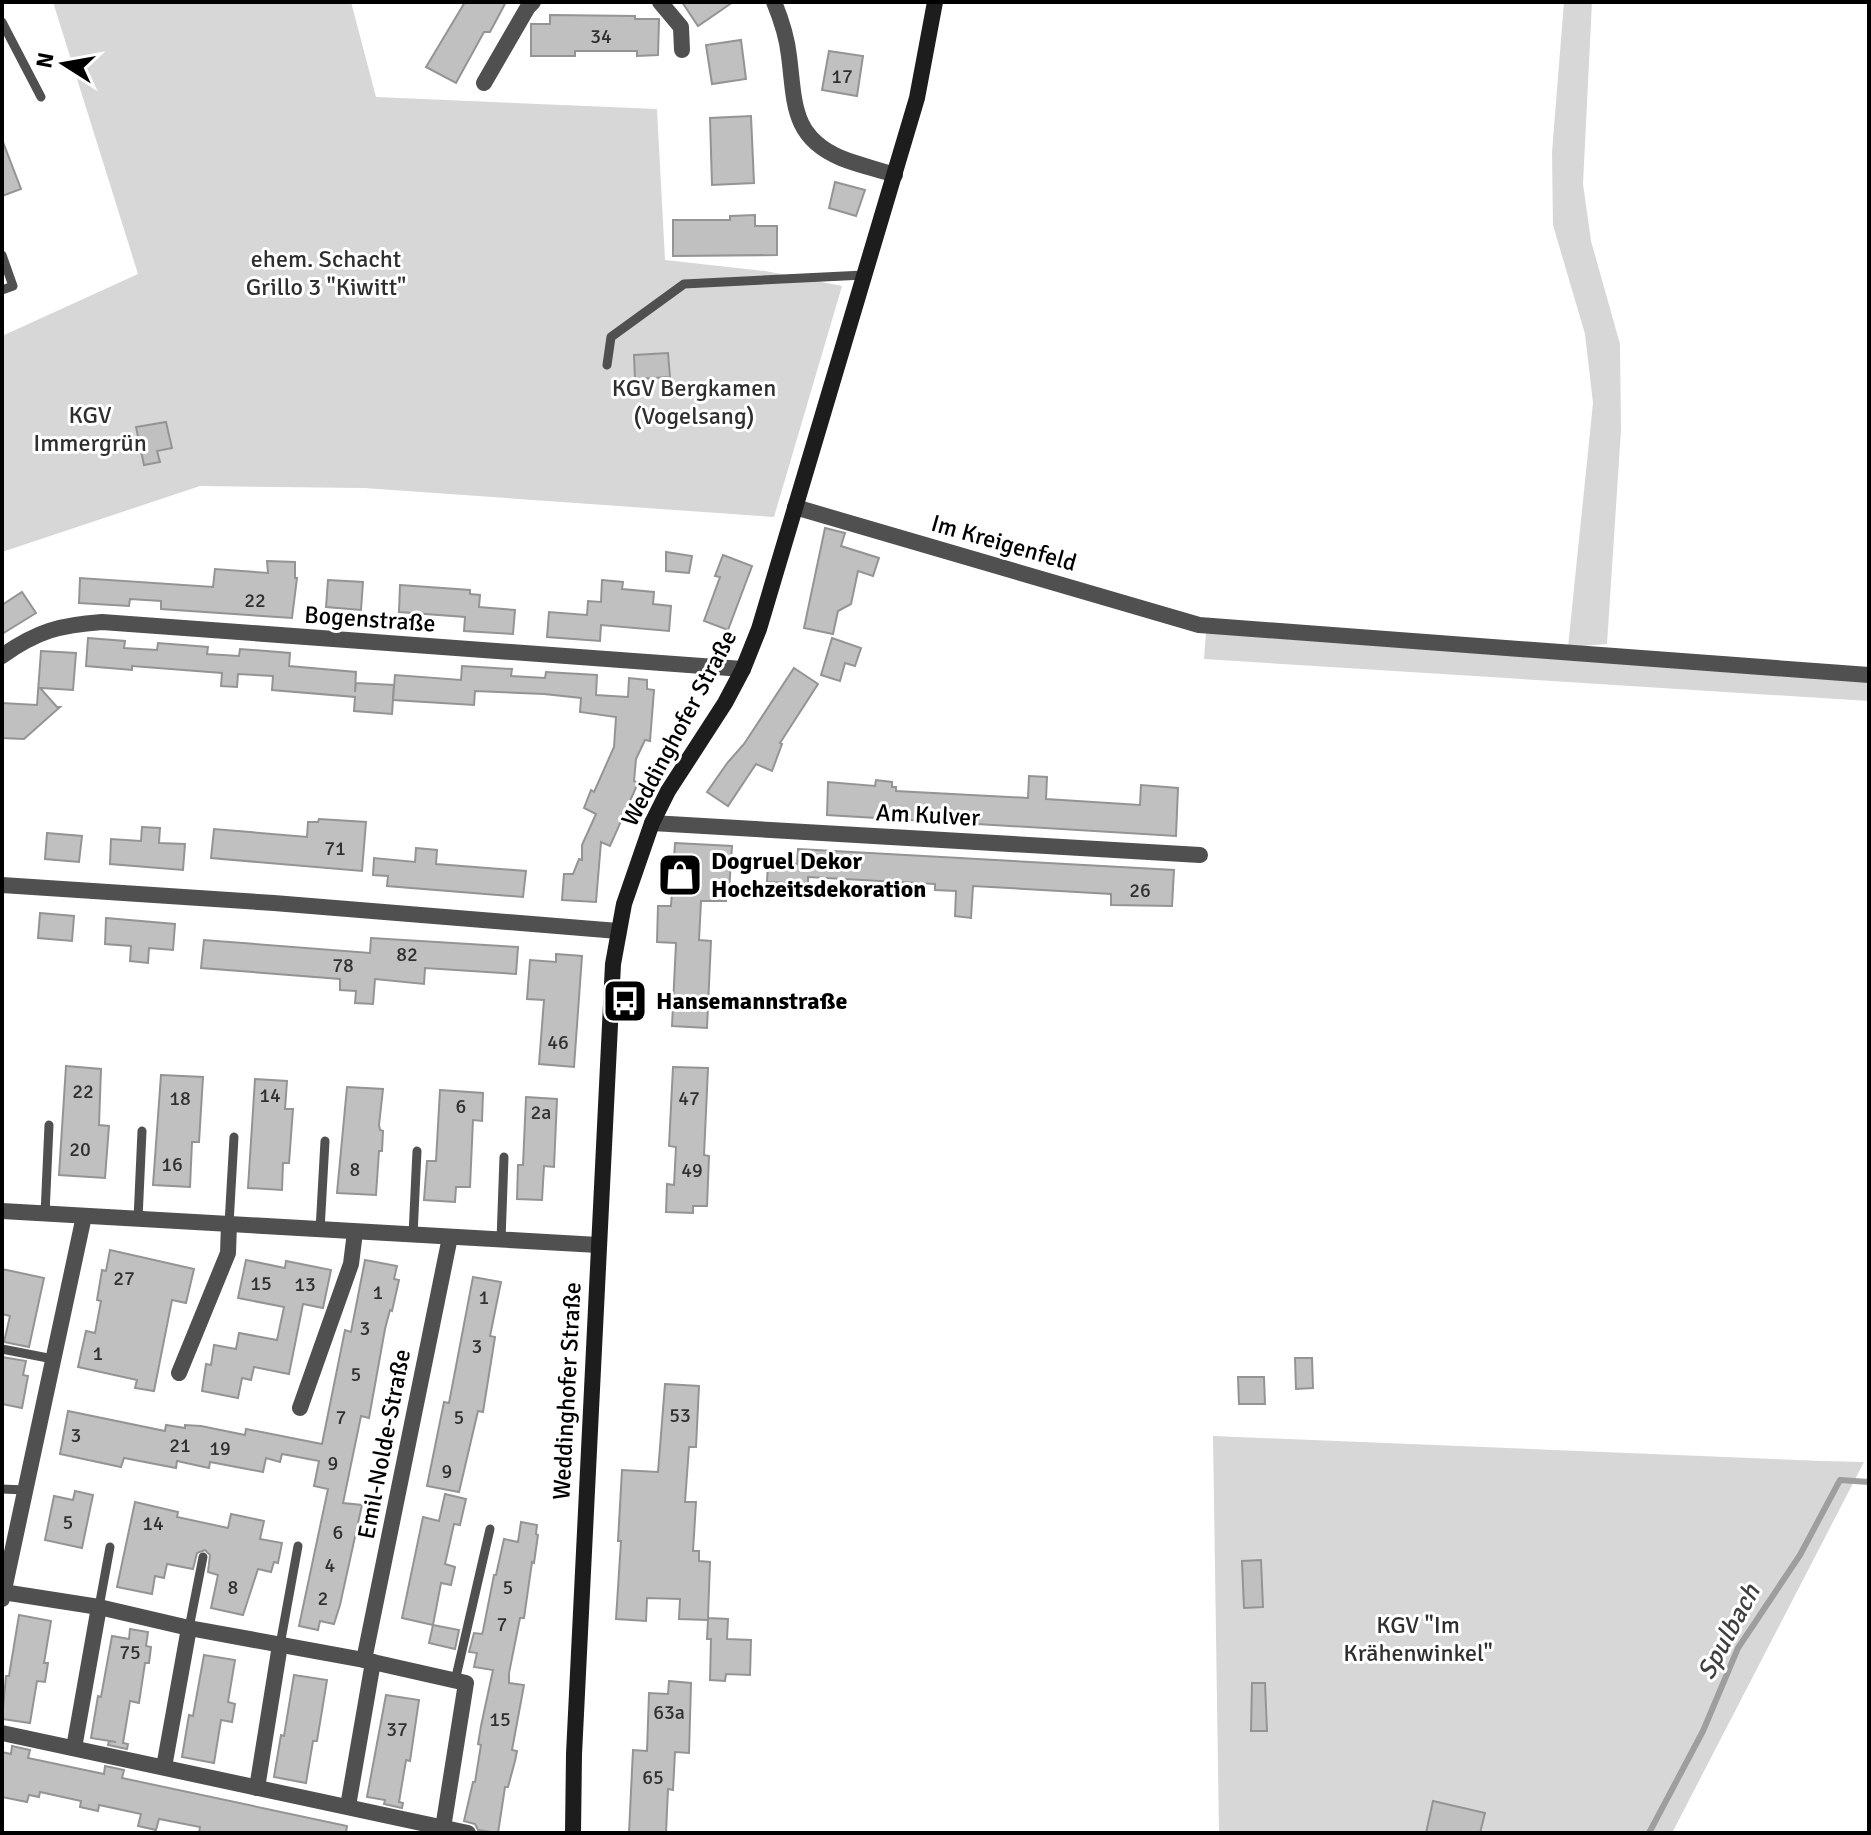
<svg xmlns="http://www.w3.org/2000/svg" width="1871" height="1835" font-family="Signika,sans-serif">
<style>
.green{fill:#d7d7d7}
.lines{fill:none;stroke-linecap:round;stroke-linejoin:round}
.stream{stroke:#9e9e9e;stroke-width:6}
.building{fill:#c0c0c0;stroke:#949494;stroke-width:2}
.lane{stroke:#505050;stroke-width:9}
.street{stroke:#505050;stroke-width:16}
.secondary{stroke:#1d1d1d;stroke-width:16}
.labels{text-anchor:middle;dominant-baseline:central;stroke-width:6;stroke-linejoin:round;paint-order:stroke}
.number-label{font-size:20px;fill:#303030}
.park-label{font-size:24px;fill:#2e2e2e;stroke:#fff}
.street-label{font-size:24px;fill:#000;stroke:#fff}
.poi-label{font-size:24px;font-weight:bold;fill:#000;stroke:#fff;text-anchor:start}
.water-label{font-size:26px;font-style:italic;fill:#3f3f3f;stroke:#fff}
</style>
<rect width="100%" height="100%" fill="#fff"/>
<g class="green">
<path d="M53 2H351L376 97 657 109 665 260 765 271 842 286 774 517 364 488 200 486 2 552V336L138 274Z"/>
<path d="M1564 2H1592L1583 184 1591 241 1620 344 1621 430 1607 644 1568 647 1593 403 1585 334 1553 225 1552 152Z"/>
<path d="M1206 633 1869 681V701L1204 659Z"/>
<path d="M1213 1436 1822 1461 1864 1462 1672 1833H1219Z"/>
</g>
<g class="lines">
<path class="stream" d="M1649 1833 1703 1731 1738 1648 1800 1555 1840 1480 1869 1482"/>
</g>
<g class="building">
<path d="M465 2H506L490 32H484L456 83 426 67Z"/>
<path d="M682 2H733L698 26Z"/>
<path d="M550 15 635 16V19H659L658 55 637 56V51H575V56H531V24H550Z"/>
<path d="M741 40 746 79 712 84 706 45Z"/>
<path d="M829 51 863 56 857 96 822 90Z"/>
<path d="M751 116 754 183 712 185 710 118Z"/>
<path d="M3 142 21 189 2 196V143Z"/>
<path d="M835 182 865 190 856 216 829 208Z"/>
<path d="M755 215V226H777V255L673 256V220H730V216Z"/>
<path d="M668 353 670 377 635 379 634 355Z"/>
<path d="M166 422 172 448 157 451 160 462 144 465 136 427Z"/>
<path d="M825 528 845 533 841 546 879 558 873 576 858 571 851 604 838 611 833 634 804 628Z"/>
<path d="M666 552 692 556 689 573 666 571Z"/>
<path d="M723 555 752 566 728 630 704 621 720 577 715 576Z"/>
<path d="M267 561 295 562V578H297L292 618 161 609V601L130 599 129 606 79 603 80 578 213 587 215 569 268 573Z"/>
<path d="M328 580 363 582 361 610 326 607Z"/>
<path d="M602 580 623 582 622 589 654 592 653 604 671 606 669 631 601 625 600 641 547 637 549 612 587 615 588 601 601 602Z"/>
<path d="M400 585 470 590V594L480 595 479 607 515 610 513 634 464 631 465 617 399 612Z"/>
<path d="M22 592 36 613 2 634V605Z"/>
<path d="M88 638 125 641 124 648 157 650 158 643 208 647 207 654 239 656 240 649 290 653 289 666 356 672 355 692 356 683 394 685 392 714 354 711 355 697 272 690 273 676 238 674 237 687 221 686 222 673 132 666V670L86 666Z"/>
<path d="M832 638 861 648 855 666 845 663 840 681 821 675Z"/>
<path d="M41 651 76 653 73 690 40 688 57 707H60L24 739 2 738V703L37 705Z"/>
<path d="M462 666 512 669 511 676 545 678 546 672 597 675 596 695 628 697 629 678 647 680V689L654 690 650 741 645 740 636 759 634 781 638 783 610 846 601 842 596 902 562 900 564 874H573L579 859 582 860V845L596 814 584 808 591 790 594 792 614 747 616 717 580 712 581 698 544 694 475 691 474 705 393 700 395 675 461 680Z"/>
<path d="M794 668 818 684 780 743 782 744 772 771 756 764 728 806 707 792 728 762 744 744Z"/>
<path d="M1029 776 1047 777 1046 799 1140 805 1141 785 1178 788 1176 836 827 815 828 782 875 786 876 780 892 782V787H896V791L1028 798Z"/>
<path d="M319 819 366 822 362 871 211 858 214 829 307 837 308 822H318Z"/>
<path d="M142 827 160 828 159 843 185 844 183 870 110 864 111 839 141 841Z"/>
<path d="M47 833 82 836 79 862 45 859Z"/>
<path d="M675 843 732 846 729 891H726V901H701L699 940 711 941 707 1028 672 1026 676 943 657 942 658 906H671Z"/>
<path d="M416 848 437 850 436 864 526 871 523 897 387 886 388 876 373 875 374 858 415 862Z"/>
<path d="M798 849 1174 870 1172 906 1111 905V894L973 886 971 918 955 916 956 891 935 890V884L808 877V884L767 882 768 863 797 864Z"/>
<path d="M40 913 74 916 72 941 38 938Z"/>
<path d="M106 918 175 924 173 950 149 948 148 963 130 961 131 946 105 944Z"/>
<path d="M371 938 518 947 516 974 425 968 424 984 375 979 373 1004 355 1003 356 991 340 990V979L201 968 204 940 370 953Z"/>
<path d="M556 954 582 956 574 1067 539 1064 544 1000 527 999 530 960 556 962Z"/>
<path d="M66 1066 101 1069 99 1125 109 1126 105 1178 59 1175Z"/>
<path d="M673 1067 708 1068 704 1155 709 1156 707 1206H693V1213L666 1212 667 1184 674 1185 676 1147 669 1146Z"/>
<path d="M161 1075 203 1077 199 1142H192L190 1187 153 1185Z"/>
<path d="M255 1079 287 1081 285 1109H293L289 1163H283L282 1190 248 1188Z"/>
<path d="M347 1087 383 1089 379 1125 380 1130 383 1131 382 1151H379L376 1195 337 1193Z"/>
<path d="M440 1090 483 1093 482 1121 473 1120 470 1187H456L455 1202 424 1200 427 1161H436Z"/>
<path d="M526 1097 557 1099 554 1167 544 1166 542 1200 517 1199 518 1165H523Z"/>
<path d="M110 1250 194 1269 186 1303 172 1300 154 1391 135 1388 137 1380 78 1367 86 1331 95 1333 101 1301 97 1300 102 1270 106 1271Z"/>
<path d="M246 1260 285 1268 286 1261 331 1270 323 1308 303 1304 289 1374 254 1367 251 1380 242 1378 238 1398 202 1391 206 1364 211 1365 214 1345 236 1349 239 1333 277 1340 284 1307 238 1298Z"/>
<path d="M365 1260 397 1266 394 1279 399 1280 392 1311 390 1310 385 1329 369 1418 361 1416 343 1503 362 1505 340 1605 334 1624 320 1621 318 1630 299 1626 328 1489 314 1486 319 1461 282 1454 280 1462 266 1458 263 1472 210 1462 209 1468 177 1461 176 1468 124 1458 121 1467 60 1454 68 1411 165 1431 166 1425 185 1428V1425L201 1426 245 1435 246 1429 322 1444 345 1330 351 1332Z"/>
<path d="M2 1269 44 1278 29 1347 4 1342 10 1316 2 1314Z"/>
<path d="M473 1277 501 1282 490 1336 495 1337 483 1412 478 1411 459 1492 427 1486 444 1402 449 1403Z"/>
<path d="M2 1357 26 1361 23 1375 28 1376 22 1408 2 1404Z"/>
<path d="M1295 1358H1312L1313 1388 1296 1389Z"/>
<path d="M1238 1377H1264L1265 1404H1239Z"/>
<path d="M665 1384 699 1386 696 1447H689L685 1502H696L693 1551H699V1561L710 1562 708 1618 728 1619 727 1639 751 1640 750 1675 726 1674 725 1681 710 1680 711 1639H707L708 1620 679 1619 680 1599 647 1598 646 1621 616 1619 621 1541H618L622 1470 658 1472Z"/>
<path d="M75 1491 93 1495 82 1548 45 1540 54 1496 73 1500Z"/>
<path d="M445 1494 466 1499 460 1525 454 1524 445 1564 455 1567 451 1585 441 1583 433 1625 402 1618 423 1517 439 1521Z"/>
<path d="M135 1502 178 1512 177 1517 228 1528 231 1514 264 1521 260 1539 282 1543 278 1563 274 1562 271 1572 258 1569 243 1615 211 1608 218 1575 208 1572 210 1555 205 1550 197 1553 193 1569 167 1564 164 1578 155 1576 152 1594 117 1587Z"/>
<path d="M521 1522 537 1525 536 1534 538 1535 534 1563 532 1562 524 1618H520L509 1673V1683L524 1685 512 1750 517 1751 515 1761 508 1787H505L498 1833 478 1830 475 1824 464 1821 473 1782H475L481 1745 478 1744 481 1726 493 1670 474 1667 477 1653 469 1652 474 1633 482 1634 483 1631 494 1575H496L504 1539 518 1542Z"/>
<path d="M1261 1560 1263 1607 1244 1608 1242 1561Z"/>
<path d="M19 1615 51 1621 44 1663H48L45 1682 37 1681 30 1723 2 1719 6 1676H9Z"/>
<path d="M433 1625 459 1630 455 1649 429 1643Z"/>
<path d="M130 1629 148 1632 146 1646 151 1647 149 1663H145L139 1703 130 1701 123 1743 128 1744 127 1749 108 1745 109 1741 116 1742 91 1738 98 1696 101 1697 112 1636 129 1639Z"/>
<path d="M204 1655 235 1660 228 1702 235 1704 232 1722 221 1720 214 1763 182 1757 189 1715 193 1716Z"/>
<path d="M294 1675 327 1680 317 1741H313L306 1783 274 1777 281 1735 284 1736Z"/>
<path d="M669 1681 691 1683 689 1753 675 1752 673 1790 668 1789 666 1833H629L633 1750 647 1751 649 1693 668 1694Z"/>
<path d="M1252 1683H1265L1267 1731H1251Z"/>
<path d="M386 1695 419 1700 410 1761 406 1760 399 1802 403 1803 402 1808 384 1804 385 1800 367 1797Z"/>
<path d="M12 1746 30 1750 28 1758 104 1774 105 1766 124 1770 122 1778 347 1826 346 1833H199L200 1827 159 1819 156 1830 138 1826 141 1814 99 1805 98 1811 80 1807 81 1801 40 1792 39 1797 29 1795 27 1802 2 1797V1752L11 1754Z"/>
<path d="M1433 1801 1485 1813 1480 1833H1426Z"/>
</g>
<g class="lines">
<g class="lane">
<path d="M2 22 41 97"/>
<path d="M2 255 13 286 2 290"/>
<path d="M607 365 611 337 684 284 864 275"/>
<path d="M45 1214 49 1125"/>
<path d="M138 1219 142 1131"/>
<path d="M229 1224 234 1137"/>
<path d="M320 1230 325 1141"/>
<path d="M413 1235 417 1151"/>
<path d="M501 1240 504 1157"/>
<path d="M2 1349 53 1359"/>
<path d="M2 1489 25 1490"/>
<path d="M99 1607 110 1547"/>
<path d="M189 1628 203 1557"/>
<path d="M280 1645 298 1546"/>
<path d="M455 1681 490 1529"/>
</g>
<g class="street">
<path d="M660 2 681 27 682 50"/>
<path d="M774 2C781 19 787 37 789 56 795 102 791 137 841 158 858 165 877 169 895 175"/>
<path d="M484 83 528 7 533 2"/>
<path d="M795 507 1199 625 1869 675"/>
<path d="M2 656C37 631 60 625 102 622L743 669"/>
<path d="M652 823 1200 855"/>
<path d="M2 885 274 903 618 931"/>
<path d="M2 1211 598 1245"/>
<path d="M179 1373 228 1253 229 1224"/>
<path d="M300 1408 351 1264 355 1232"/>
<path d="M3 1592 99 1607 189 1628 364 1660 466 1683 443 1828"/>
<path d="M2 1599 84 1216"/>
<path d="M364 1660 450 1237"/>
<path d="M2 1733 468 1833"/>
<path d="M74 1748 99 1607"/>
<path d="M164 1767 189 1628"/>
<path d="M257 1788 280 1645"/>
<path d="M348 1806 373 1662"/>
</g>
<path class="secondary" d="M573 1833 574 1754 613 964 624 904 652 823 668 791 725 703 743 669 759 629 917 98 935 2"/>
</g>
<defs>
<g id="shop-square" transform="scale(2.3)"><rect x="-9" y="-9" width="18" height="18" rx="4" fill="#000" stroke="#fff"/><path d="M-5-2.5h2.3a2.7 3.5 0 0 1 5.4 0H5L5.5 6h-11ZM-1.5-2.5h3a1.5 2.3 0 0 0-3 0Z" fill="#fff"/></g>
<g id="bus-square" transform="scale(2.3)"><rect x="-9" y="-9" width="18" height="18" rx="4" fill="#000" stroke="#fff"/><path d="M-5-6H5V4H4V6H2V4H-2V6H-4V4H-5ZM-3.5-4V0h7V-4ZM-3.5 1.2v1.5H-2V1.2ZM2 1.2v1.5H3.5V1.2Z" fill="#fff"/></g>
</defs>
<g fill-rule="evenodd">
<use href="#shop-square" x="680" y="875"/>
<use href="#bus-square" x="625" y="1001"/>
</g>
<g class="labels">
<g class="number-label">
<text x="601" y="36">34</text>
<text x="842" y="76">17</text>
<text x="255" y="600">22</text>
<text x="335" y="848">71</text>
<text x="1140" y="890">26</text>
<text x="407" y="954">82</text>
<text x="343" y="965">78</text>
<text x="558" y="1042">46</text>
<text x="83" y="1091">22</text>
<text x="270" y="1095">14</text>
<text x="180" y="1098">18</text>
<text x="689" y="1098">47</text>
<text x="461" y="1106">6</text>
<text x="541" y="1112">2a</text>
<text x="80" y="1149">20</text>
<text x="172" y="1164">16</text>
<text x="355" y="1169">8</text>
<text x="692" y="1170">49</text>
<text x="124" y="1278">27</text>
<text x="261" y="1283">15</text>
<text x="305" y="1284">13</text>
<text x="378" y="1292">1</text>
<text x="484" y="1297">1</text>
<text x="365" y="1328">3</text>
<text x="477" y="1346">3</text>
<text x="98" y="1353">1</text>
<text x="356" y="1374">5</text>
<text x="680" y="1415">53</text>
<text x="341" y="1417">7</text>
<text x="459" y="1417">5</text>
<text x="76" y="1435">3</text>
<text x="180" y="1445">21</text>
<text x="220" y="1448">19</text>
<text x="333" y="1463">9</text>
<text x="447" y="1471">9</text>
<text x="68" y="1522">5</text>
<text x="153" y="1523">14</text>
<text x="338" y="1532">6</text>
<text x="330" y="1565">4</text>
<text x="233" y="1587">8</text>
<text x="508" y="1587">5</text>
<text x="323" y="1598">2</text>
<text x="502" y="1624">7</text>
<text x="130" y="1652">75</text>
<text x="669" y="1712">63a</text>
<text x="500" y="1719">15</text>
<text x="397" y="1729">37</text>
<text x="653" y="1777">65</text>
</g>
<g class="park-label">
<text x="326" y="259">ehem. Schacht<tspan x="326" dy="28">Grillo 3 "Kiwitt"</tspan></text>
<text x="694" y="388">KGV Bergkamen<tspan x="694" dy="28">(Vogelsang)</tspan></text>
<text x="90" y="415">KGV<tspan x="90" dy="28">Immergrün</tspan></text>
<text x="1418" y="1625">KGV "Im<tspan x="1418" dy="28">Krähenwinkel"</tspan></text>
</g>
<g class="street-label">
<text transform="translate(1004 543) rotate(16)">Im Kreigenfeld</text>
<text transform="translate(370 619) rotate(4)">Bogenstraße</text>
<text transform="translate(679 728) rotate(-62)">Weddinghofer Straße</text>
<text transform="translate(928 815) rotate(3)">Am Kulver</text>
<text transform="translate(567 1391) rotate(-87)">Weddinghofer Straße</text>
<text transform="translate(384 1444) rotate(-79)">Emil-Nolde-Straße</text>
</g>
<g class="poi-label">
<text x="711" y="861">Dogruel Dekor<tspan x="711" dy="28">Hochzeitsdekoration</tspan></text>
<text x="656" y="1001">Hansemannstraße</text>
</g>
<g class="water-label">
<text transform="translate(1729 1632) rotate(-62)">Spulbach</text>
</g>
</g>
<rect width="1871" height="1835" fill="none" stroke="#000000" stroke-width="8"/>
<g transform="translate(64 64) rotate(281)" stroke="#ffffff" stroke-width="6" paint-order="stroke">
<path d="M0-6L14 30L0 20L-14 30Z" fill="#000000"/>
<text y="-12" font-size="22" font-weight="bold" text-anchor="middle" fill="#000000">N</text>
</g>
</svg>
